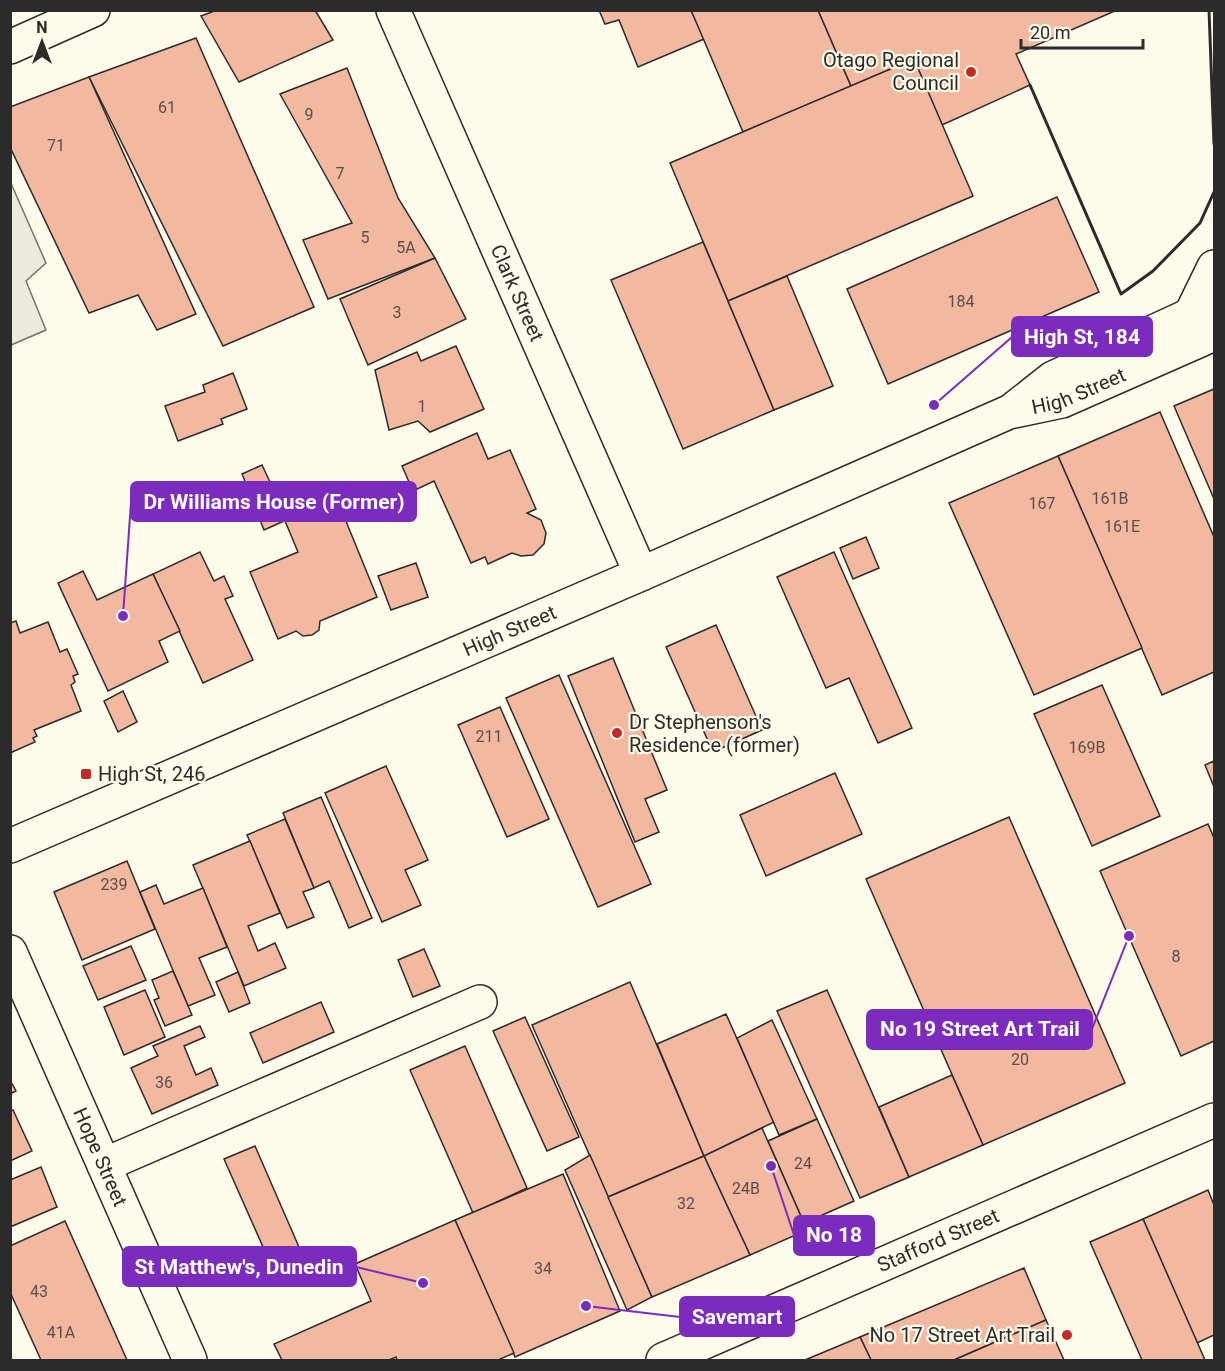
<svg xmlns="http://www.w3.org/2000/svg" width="1225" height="1371" font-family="Roboto,sans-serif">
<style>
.parking{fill:#eceadb;stroke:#74746e;stroke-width:1.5}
.building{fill:#f2b8a0;stroke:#2b2b2b;stroke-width:1.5}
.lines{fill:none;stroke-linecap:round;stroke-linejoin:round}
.minor-casing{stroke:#2b2b2b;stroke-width:36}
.minor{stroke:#fdfbea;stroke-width:33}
.wall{stroke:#2b2b2b;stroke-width:3}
.poi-dot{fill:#c62828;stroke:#fdfbea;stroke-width:2}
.labels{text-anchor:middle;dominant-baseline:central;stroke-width:4.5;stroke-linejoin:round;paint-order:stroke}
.number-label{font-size:16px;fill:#5d4e48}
.poi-label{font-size:20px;fill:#2b2b2b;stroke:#fdfbea;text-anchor:end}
.street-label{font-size:20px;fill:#2b2b2b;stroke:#fdfbea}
.leader{fill:none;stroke:#7b2cbf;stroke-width:2}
.callout-dot{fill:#7b2cbf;stroke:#fdfbea;stroke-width:2}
.callout{fill:#7b2cbf;stroke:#7b2cbf;stroke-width:2}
.callout-label{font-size:21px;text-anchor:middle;font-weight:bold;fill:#fff}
</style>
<rect width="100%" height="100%" fill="#fdfbea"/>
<path class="parking" d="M10 181 46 263 26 281 46 330 11 345Z"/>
<g class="building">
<path d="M217 10H315L333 40 239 82 201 16Z"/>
<path d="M599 10H691L704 39 638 67 619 20 605 24Z"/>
<path d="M691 10H818L851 86 743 132Z"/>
<path d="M818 10H1117L1016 54 1030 85 942 125 914 59 851 86Z"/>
<path d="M196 38 314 307 223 346 89 77Z"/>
<path d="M914 59 973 196 728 301 670 163Z"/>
<path d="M347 68 398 198 435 258 328 299 303 240 352 223 280 94Z"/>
<path d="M89 77 196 314 157 330 138 295 89 313 10 147V107Z"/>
<path d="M1057 197 1099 292 888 384 847 289Z"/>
<path d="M703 242 774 410 683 449 611 280Z"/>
<path d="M435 258 466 319 368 365 340 299Z"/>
<path d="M787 276 833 386 774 410 728 301Z"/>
<path d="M456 346 484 409 430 432 418 421 389 430 375 370 417 352 421 361Z"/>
<path d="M233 373 247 409 221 419 223 424 178 441 165 406 205 392 203 385Z"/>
<path d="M1214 389V499L1174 406Z"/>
<path d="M1160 412 1214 537V672L1162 695 1058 456Z"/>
<path d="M477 433 488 459 510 450 536 509 527 513 541 520 546 533 544 544 533 555 521 556 512 553 488 564 485 557 471 563 434 481 413 491 402 466Z"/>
<path d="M1058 456 1142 648 1034 695 949 503Z"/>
<path d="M262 465 270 482 249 491 242 474Z"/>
<path d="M272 492 284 521 264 530 252 500Z"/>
<path d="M338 492 345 508 341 509 377 597 320 621 319 630 312 635 303 636 296 631 278 639 250 572 298 552 285 521 303 514 301 507Z"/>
<path d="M866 537 879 568 853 579 840 548Z"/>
<path d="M200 552 214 581 224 576 233 596 225 599 253 660 203 683 153 574Z"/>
<path d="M834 552 912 728 878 743 849 678 826 688 777 577Z"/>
<path d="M416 563 428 597 391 610 378 576Z"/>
<path d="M83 571 97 600 153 574 180 631 159 641 168 662 108 691 58 583Z"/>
<path d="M16 621 20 633 48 622 60 652 67 649 78 674 73 676 75 682 71 685 81 711 34 730 37 736 33 738 35 742 10 753V623Z"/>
<path d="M716 625 762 730 713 752 666 647Z"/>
<path d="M613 658 667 790 645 799 659 832 635 842 568 676Z"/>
<path d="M559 675 651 884 598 907 506 698Z"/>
<path d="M1102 685 1160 816 1092 846 1034 714Z"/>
<path d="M123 691 137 722 118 732 104 701Z"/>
<path d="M500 707 549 819 507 837 458 725Z"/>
<path d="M1214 761V787L1205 765Z"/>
<path d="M386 766 428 860 405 870 421 905 382 922 325 793Z"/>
<path d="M835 773 862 834 766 876 740 815Z"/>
<path d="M321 797 372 918 349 928 329 881 314 888 283 813Z"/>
<path d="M1009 817 1125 1083 983 1145 866 879Z"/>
<path d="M285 819 314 888 303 892 314 917 287 928 247 835Z"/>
<path d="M1208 824 1214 838V1041L1181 1056 1100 871Z"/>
<path d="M250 841 280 913 248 926 258 951 275 943 286 968 244 986 193 865Z"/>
<path d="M127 861 155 929 82 960 54 892Z"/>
<path d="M156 885 164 904 203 888 227 947 199 958 215 995 188 1006 140 892Z"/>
<path d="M131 946 146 980 98 1000 83 966Z"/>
<path d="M424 949 440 986 413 997 398 960Z"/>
<path d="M173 971 192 1015 165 1026 154 1000 159 998 152 980Z"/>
<path d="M238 972 250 1003 229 1012 216 982Z"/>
<path d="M630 982 704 1156 608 1197 532 1025Z"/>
<path d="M145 990 165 1037 124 1055 104 1007Z"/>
<path d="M827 990 909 1177 860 1198 777 1011Z"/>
<path d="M321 1002 334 1032 263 1063 250 1033Z"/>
<path d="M726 1014 774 1122 704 1156 657 1044Z"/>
<path d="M525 1017 579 1137 547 1151 493 1031Z"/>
<path d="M772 1020 817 1119 779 1135 737 1038Z"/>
<path d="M200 1026 205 1037 184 1046 196 1075 211 1068 218 1085 152 1114 131 1068 158 1056 153 1046Z"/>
<path d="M465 1046 527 1188 473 1213 410 1070Z"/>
<path d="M952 1075 983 1145 909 1177 879 1107Z"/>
<path d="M10 1080 16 1091 10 1094Z"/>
<path d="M13 1110 32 1151 10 1161V1111Z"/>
<path d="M817 1119 854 1201 804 1223 768 1141Z"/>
<path d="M762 1128 807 1230 750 1255 704 1156Z"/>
<path d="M255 1146 309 1270 279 1283 224 1159Z"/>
<path d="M590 1155 652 1297 627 1310 565 1170Z"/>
<path d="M704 1156 750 1255 652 1297 608 1197Z"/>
<path d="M41 1167 57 1207 10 1227V1180Z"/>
<path d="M563 1174 620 1311 515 1357 455 1220Z"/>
<path d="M1208 1190 1214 1205V1335L1197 1343 1143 1219Z"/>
<path d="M1143 1219 1205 1360H1142L1090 1242Z"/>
<path d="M455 1220 514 1353 498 1360H397L396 1357 389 1360H282L274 1344 371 1301 355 1264Z"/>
<path d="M65 1221 127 1360H41L10 1292V1246Z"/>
<path d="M1024 1268 1046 1320 954 1360H871L860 1337Z"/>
<path d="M1046 1320 1064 1360H954Z"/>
<path d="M860 1337 871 1360H805Z"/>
</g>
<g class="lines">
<g class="minor-casing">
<g id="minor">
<path id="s1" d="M393 10 641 574"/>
<path d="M10 47 93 10"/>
<path d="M1190 316 1214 267"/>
<path d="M1015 408 1053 378 1214 304"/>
<path id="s2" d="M10 846 641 574 1009 412 1062 401 1214 334"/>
<path id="s3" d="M10 952 190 1360"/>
<path d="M104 1165 480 1002"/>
<path id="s4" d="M663 1360 1214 1120"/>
</g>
</g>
<use href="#minor" class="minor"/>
<g class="wall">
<path d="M1209 10 1214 144"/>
<path d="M1030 85 1121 294 1153 271 1200 223 1214 192"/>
</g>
</g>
<g class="poi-dot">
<circle cx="971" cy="72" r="6"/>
<circle cx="617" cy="733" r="6"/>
<rect x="80" y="768" width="12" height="12" rx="3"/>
<circle cx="1067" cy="1335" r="6"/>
</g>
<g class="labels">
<g class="number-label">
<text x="167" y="107">61</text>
<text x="309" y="114">9</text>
<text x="56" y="145">71</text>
<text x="340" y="173">7</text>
<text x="365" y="237">5</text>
<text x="406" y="247">5A</text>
<text x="961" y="301">184</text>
<text x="397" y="312">3</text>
<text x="422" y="406">1</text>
<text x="1110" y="498">161B</text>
<text x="1042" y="503">167</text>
<text x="1122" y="526">161E</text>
<text x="489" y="736">211</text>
<text x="1087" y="747">169B</text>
<text x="114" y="884">239</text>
<text x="1176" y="956">8</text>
<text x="1020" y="1059">20</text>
<text x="164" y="1082">36</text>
<text x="803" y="1163">24</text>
<text x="746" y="1188">24B</text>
<text x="686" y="1203">32</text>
<text x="543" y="1268">34</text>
<text x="39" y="1291">43</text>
<text x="61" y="1332">41A</text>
</g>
<g class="poi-label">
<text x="959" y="60">Otago Regional<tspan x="959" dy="23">Council</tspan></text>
<text x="629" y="722" text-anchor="start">Dr Stephenson's<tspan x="629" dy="23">Residence (former)</tspan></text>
<text x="98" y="774" text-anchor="start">High St, 246</text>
<text x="1055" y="1335">No 17 Street Art Trail</text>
</g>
<g class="street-label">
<text stroke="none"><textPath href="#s1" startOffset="309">Clark Street</textPath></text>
<text stroke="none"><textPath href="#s2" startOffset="1162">High Street</textPath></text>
<text stroke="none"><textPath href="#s2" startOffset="544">High Street</textPath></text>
<text stroke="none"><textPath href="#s3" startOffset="224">Hope Street</textPath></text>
<text stroke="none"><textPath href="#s4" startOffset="300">Stafford Street</textPath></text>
</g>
</g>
<path class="leader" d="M934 405L1012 337M123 616L131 502M1129 936L1092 1029M771 1166L794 1235M423 1283L356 1267M586 1306L680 1317"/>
<g class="callout-dot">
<circle cx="934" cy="405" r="6"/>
<circle cx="123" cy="616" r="6"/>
<circle cx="1129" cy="936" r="6"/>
<circle cx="771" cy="1166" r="6"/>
<circle cx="423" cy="1283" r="6"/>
<circle cx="586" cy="1306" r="6"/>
</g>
<g class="callout">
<rect x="1012" y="317" width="140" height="39" rx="6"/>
<rect x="131" y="482" width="285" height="39" rx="6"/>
<rect x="867" y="1010" width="225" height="39" rx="6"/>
<rect x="794" y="1216" width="80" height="39" rx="6"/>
<rect x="123" y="1247" width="233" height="39" rx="6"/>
<rect x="680" y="1297" width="114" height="39" rx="6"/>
</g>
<g class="callout-label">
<text x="1082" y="344">High St, 184</text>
<text x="274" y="509">Dr Williams House (Former)</text>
<text x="980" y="1036">No 19 Street Art Trail</text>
<text x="834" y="1242">No 18</text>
<text x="239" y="1274">St Matthew's, Dunedin</text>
<text x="737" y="1324">Savemart</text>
</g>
<rect width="1225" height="1371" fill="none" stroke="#2b2b2b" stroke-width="24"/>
<g transform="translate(42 42)" stroke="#fdfbea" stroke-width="4.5" paint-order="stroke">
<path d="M0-4.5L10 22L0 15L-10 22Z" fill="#2b2b2b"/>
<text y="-9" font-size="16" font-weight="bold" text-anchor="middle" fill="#2b2b2b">N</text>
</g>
<path d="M1021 39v9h122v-9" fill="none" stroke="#2b2b2b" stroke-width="3"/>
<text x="1030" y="39" font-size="18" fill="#2b2b2b" stroke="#fdfbea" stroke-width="4.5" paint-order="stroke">20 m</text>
</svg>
